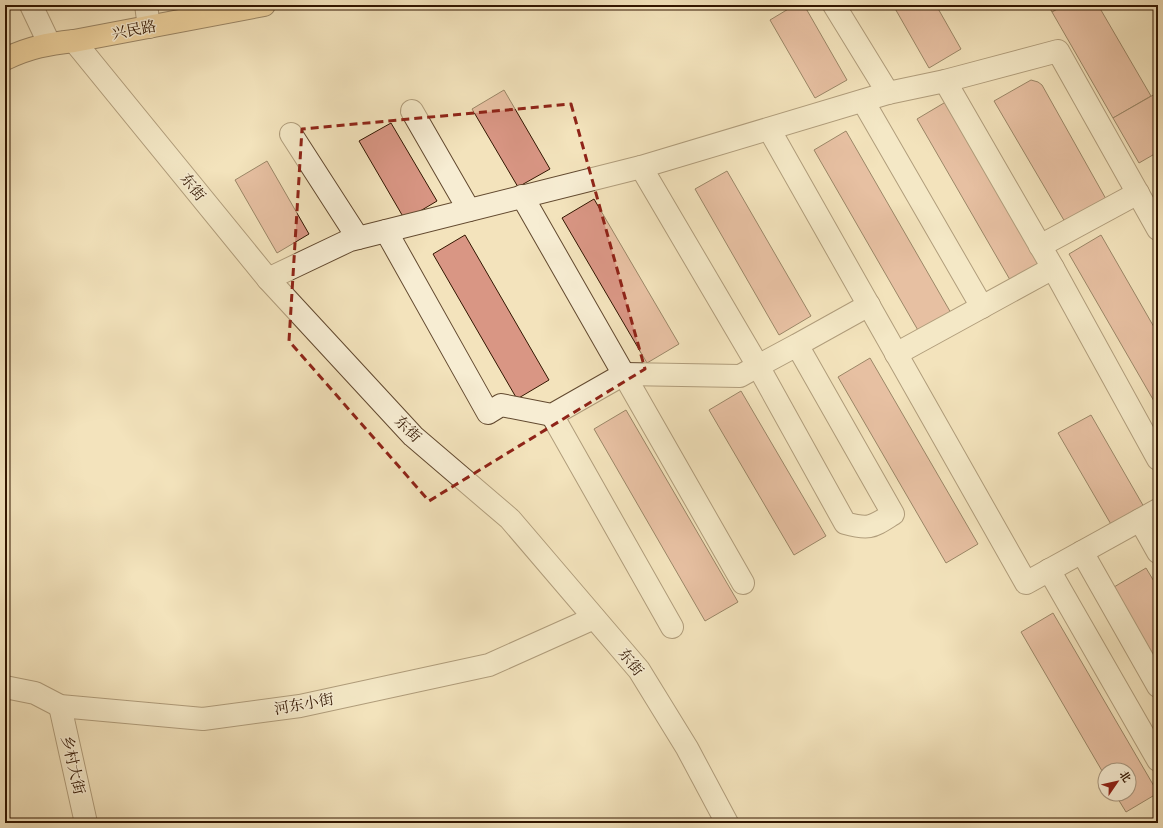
<svg xmlns="http://www.w3.org/2000/svg" width="1163" height="828" font-family="Cardo,'Noto Serif SC',serif">
<style>
.building{fill:#d99684;stroke:#321600}
.lines{fill:none;stroke-linecap:round;stroke-linejoin:round}
.minor-casing{stroke:#62492f;stroke-width:24}
.major-casing{stroke:#321600;stroke-width:24}
.minor{stroke:#f7edd3;stroke-width:22}
.major{stroke:#eac27e;stroke-width:22}
.marked{fill:none;stroke:#8f2418;stroke-width:3;stroke-dasharray:8 5;stroke-linejoin:round}
.labels{text-anchor:middle;dominant-baseline:central;stroke-width:3;stroke-linejoin:round;paint-order:stroke}
.street-label{font-size:15px;fill:#321600;stroke:#f7edd3}
</style>
<rect width="100%" height="100%" fill="#f3e3bc"/>
<filter id="stains"><feTurbulence type="fractalNoise" baseFrequency=".005" numOctaves="4"/><feColorMatrix values="0 0 0 0 .2 0 0 0 0 .09 0 0 0 0 .02 0 0 0 .5 -.17"/></filter>
<radialGradient id="worn" r=".72"><stop offset=".6" stop-color="#630" stop-opacity="0"/><stop offset="1" stop-color="#630" stop-opacity=".3"/></radialGradient>
<g class="building">
<path d="M795 5H804L847 80 815 98 770 20Z"/>
<path d="M893 5H936L961 49 929 68Z"/>
<path d="M1048 5H1065L1052 12Z"/>
<path d="M1065 5H1098L1151 96 1113 118 1052 12Z"/>
<path d="M1031 80 1038 82 1042 85 1106 199 1065 222 994 101Z"/>
<path d="M504 90 550 169 518 187 472 109Z"/>
<path d="M1155 94 1158 99V152L1139 163 1113 118Z"/>
<path d="M949 100 1045 266 1013 285 917 119Z"/>
<path d="M391 123 437 201 405 220 359 141Z"/>
<path d="M846 131 951 313 919 332 814 150Z"/>
<path d="M267 161 309 234 277 253 235 180Z"/>
<path d="M727 171 811 316 779 335 695 189Z"/>
<path d="M594 199 679 344 647 363 562 218Z"/>
<path d="M465 235 549 380 517 399 433 254Z"/>
<path d="M1101 235 1158 334V408L1069 254Z"/>
<path d="M870 358 978 544 946 563 838 377Z"/>
<path d="M741 391 826 536 794 555 709 410Z"/>
<path d="M626 410 738 602 705 621 594 429Z"/>
<path d="M1091 415 1144 507 1112 526 1058 433Z"/>
<path d="M1146 568 1158 588V663L1114 587Z"/>
<path d="M1053 613 1158 793 1126 812 1115 794H1129V770H1105V776L1021 632Z"/>
</g>
<g class="lines">
<g class="minor-casing">
<g id="minor">
<path d="M31 5 49 43"/>
<path d="M146 5 149 27"/>
<path d="M834 5 888 93"/>
<path d="M74 41 268 279 413 436 510 519 639 670 687 748 727 823"/>
<path d="M945 81 1053 268 1158 459"/>
<path d="M863 101 982 307"/>
<path d="M412 111 469 210"/>
<path d="M769 129 1026 583 1158 510"/>
<path d="M291 134 358 238"/>
<path d="M522 196 743 583"/>
<path d="M386 231 488 413 501 405 552 415 624 374 740 376 758 366 641 167"/>
<path d="M1040 246 1138 193"/>
<path d="M268 279 350 240 641 167 888 93 945 81 1058 51 1158 229"/>
<path d="M797 345 758 366 845 523C870 530 872 527 893 514L797 345 869 305"/>
<path d="M896 354 1053 268"/>
<path d="M552 415 672 627"/>
<path d="M1140 520 1158 552"/>
<path d="M1082 552 1158 686"/>
<path d="M1049 570 1158 760"/>
<path d="M5 687 35 693 60 706 203 719 300 706 489 665 594 618"/>
<path d="M60 706 86 823"/>
</g>
</g>
<g class="major-casing">
<path id="major" d="M5 59C30 47 48 44 74 41L264 5"/>
</g>
<use href="#minor" class="minor"/>
<use href="#major" class="major"/>
</g>
<path d="M0 0H1163V828H0ZM571 104 645 369 429 501 289 341 302 129Z" fill="#f3e3bc" fill-opacity=".55" fill-rule="evenodd"/>
<path class="marked" d="M571 104 645 369 429 501 289 341 302 129Z"/>
<g class="labels">
<g class="street-label">
<text transform="translate(134 30) rotate(-11)">兴民路</text>
<text transform="translate(193 187) rotate(51)">东街</text>
<text transform="translate(408 429) rotate(45)">东街</text>
<text transform="translate(631 662) rotate(51)">东街</text>
<text transform="translate(304 704) rotate(-10)">河东小街</text>
<text transform="translate(73 765) rotate(77)">乡村大街</text>
</g>
</g>
<rect width="1163" height="828" fill="none" stroke="#f3e3bc" stroke-width="20"/>
<rect x="6" y="6" width="1151" height="816" fill="none" stroke="#321600" stroke-width="2"/>
<rect x="10" y="10" width="1143" height="808" fill="none" stroke="#321600"/>
<g transform="translate(1117 782) rotate(56)"><circle r="19" fill="#f7edd3" stroke="#a8977f"/>
<path d="M0-3L7 15L0 10L-7 15Z" fill="#8f2418"/>
<text y="-6" font-size="11" font-weight="bold" text-anchor="middle" fill="#321600">北</text>
</g>
<rect width="100%" height="100%" filter="url(#stains)"/>
<rect width="100%" height="100%" fill="url(#worn)"/>
</svg>
